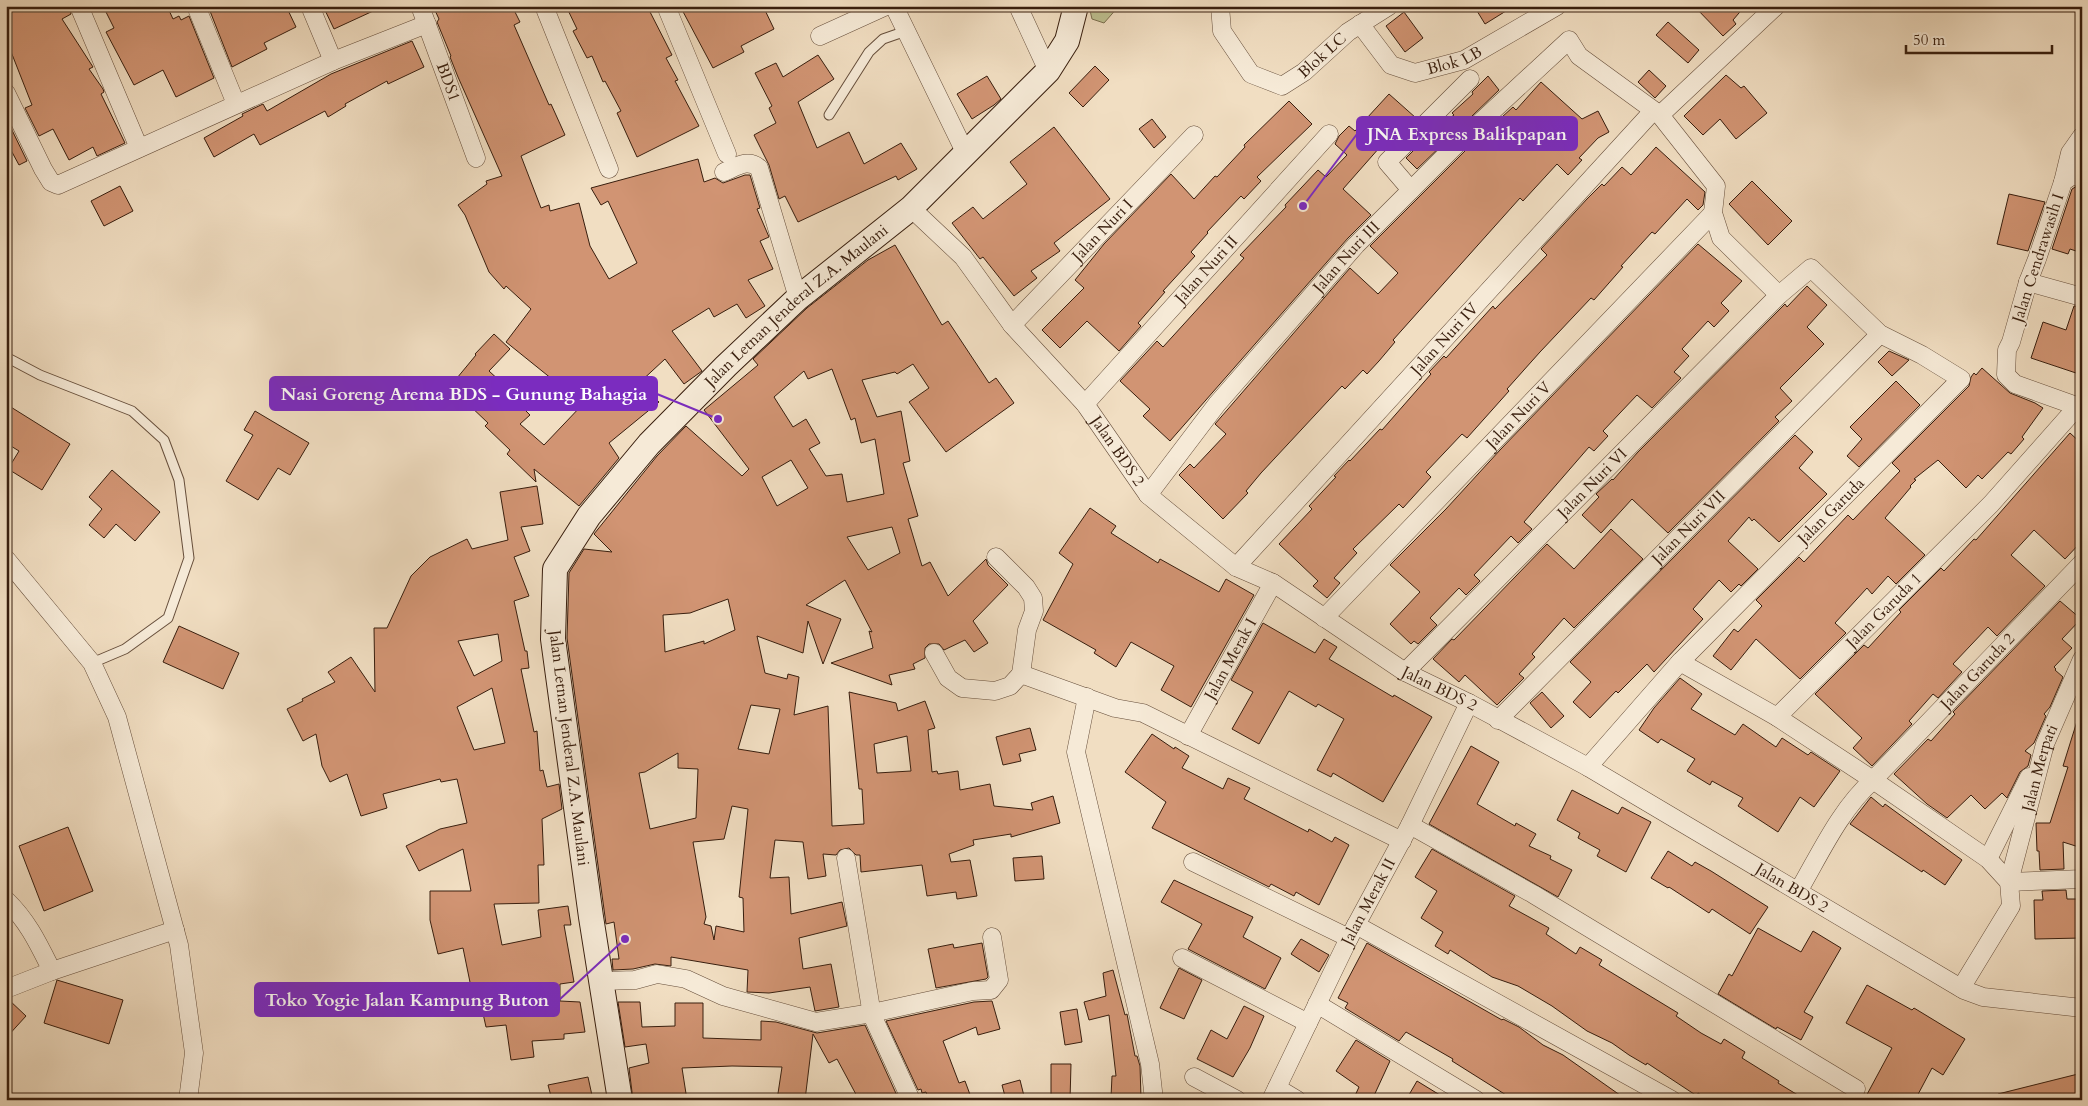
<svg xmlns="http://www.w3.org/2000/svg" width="2088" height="1106" font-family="Cardo,serif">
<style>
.green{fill:#bec090;stroke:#7b6f4f}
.building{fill:#d19473;stroke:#381e0e;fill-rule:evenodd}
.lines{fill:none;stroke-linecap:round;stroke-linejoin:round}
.lane-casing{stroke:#664e3b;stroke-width:11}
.street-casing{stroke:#664e3b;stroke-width:19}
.secondary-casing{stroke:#381e0e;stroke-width:26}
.lane{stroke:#f6ead7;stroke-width:9}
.street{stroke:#f6ead7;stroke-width:18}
.secondary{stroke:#f6ead7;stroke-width:24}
.labels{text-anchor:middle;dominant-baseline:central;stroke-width:4;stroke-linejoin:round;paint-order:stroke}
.street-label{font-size:16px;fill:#381e0e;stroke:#f6ead7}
.leader{fill:none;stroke:#7b2cbf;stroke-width:2}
.callout-dot{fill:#7b2cbf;stroke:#f6ead7;stroke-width:2}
.callout{fill:#7b2cbf;stroke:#7b2cbf;stroke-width:2}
.callout-label{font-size:18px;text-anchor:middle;font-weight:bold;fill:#fff}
</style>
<rect width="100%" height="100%" fill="#f1dec2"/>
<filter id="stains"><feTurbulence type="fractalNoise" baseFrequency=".004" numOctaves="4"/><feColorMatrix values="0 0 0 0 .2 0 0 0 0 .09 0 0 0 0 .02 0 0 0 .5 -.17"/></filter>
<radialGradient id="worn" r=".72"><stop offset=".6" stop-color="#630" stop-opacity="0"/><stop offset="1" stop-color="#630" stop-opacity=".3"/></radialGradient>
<path class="green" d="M1089 6H1119L1104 23 1092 19Z"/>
<g class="building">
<path d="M6 6H69L71 14 62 19 93 67 89 69 103 89 104 92 101 94 125 143 97 156 93 147 69 160 53 129 39 136 25 108 32 105 6 39Z"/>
<path d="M103 6H167L173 19 179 16 181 20 189 16 214 78 176 97 163 70 134 85 106 32 114 28Z"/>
<path d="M208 6H286L296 27 264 43 267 49 232 67Z"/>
<path d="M323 6H384L334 29Z"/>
<path d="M433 6H512L520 22 514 25 549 105 551 104 565 135 521 156 541 208 549 205 550 211 579 203 590 246 609 279 637 263 608 201 601 205 591 188 698 159 704 182 715 178 723 183 745 175H750L760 208 757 209 769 237 760 241 773 269 748 280 765 306 746 318 737 304 714 317 709 308 672 331 702 371 684 384 665 359 638 384 659 402 609 443 619 458 579 506 534 469 536 482 507 454 510 450 485 426 488 423 467 403 475 394 457 378 476 355 475 354 494 334 510 349 489 371 514 394 511 396 530 415 520 424 544 445 583 404 506 342 531 309 506 286 504 289 489 272 465 215 458 205 487 184 486 181 502 176 458 77 450 57 451 56 437 22 439 19Z"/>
<path d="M566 6H647L672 55 666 58 678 80 675 81 699 126 637 157 617 113 621 111 605 81 603 82 592 56 587 58 573 31 577 29Z"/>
<path d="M680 6H763L774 29 741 46 744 52 713 68Z"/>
<path d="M1474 6H1514L1485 24Z"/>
<path d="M1694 6H1745L1733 20 1736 24 1723 36Z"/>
<path d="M1404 12 1423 38 1405 52 1386 26Z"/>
<path d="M1668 22 1699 50 1688 63 1656 35Z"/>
<path d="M412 41 424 67 388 84 387 81 345 104 346 106 328 117 325 111 260 145 254 134 214 157 204 138 243 116 242 114 263 104 267 111 331 74Z"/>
<path d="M818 55 834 79 798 102 817 148 849 132 864 164 901 143 917 169 898 180 896 176 798 222 785 196 779 199 769 165 754 135 776 123 769 108 772 106 755 73 776 63 783 77Z"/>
<path d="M1095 66 1109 80 1083 107 1069 93Z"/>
<path d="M1649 70 1666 86 1655 98 1638 82Z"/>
<path d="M1726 75 1741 88 1744 86 1767 113 1736 139 1720 119 1703 135 1684 116Z"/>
<path d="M987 76 1001 99 994 105 972 119 957 94Z"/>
<path d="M1488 76 1499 90 1417 169 1406 158 1434 130 1454 115 1452 113 1473 94 1472 92Z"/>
<path d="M1541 82 1582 119 1598 111 1609 132 1598 138 1579 158 1582 160 1568 175 1557 164 1523 201 1520 198 1393 340 1395 342 1379 361 1367 374 1363 370 1345 389 1342 386 1261 473 1246 491 1248 493 1223 519 1179 475 1190 464 1194 468 1226 434 1215 424 1350 268 1378 294 1398 273 1370 246 1468 148 1513 107 1516 110Z"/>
<path d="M1389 94 1416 118 1383 150 1380 147 1343 189 1371 215 1348 238 1170 441 1143 416 1150 409 1120 381 1157 341 1163 347 1244 258 1240 255 1286 207 1285 205 1318 170 1326 177 1347 155 1335 144 1339 136 1349 126 1355 131Z"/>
<path d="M1289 101 1312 124 1257 177 1261 181 1244 199 1241 196 1207 232 1208 233 1191 252 1195 256 1163 291 1165 292 1138 323 1141 326 1119 351 1087 321 1060 348 1042 330 1084 288 1075 280 1104 244 1171 174 1194 199 1215 176 1217 177 1245 147 1244 145Z"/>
<path d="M1152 119 1166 137 1154 148 1139 129Z"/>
<path d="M10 126 27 161 19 165 6 141V128Z"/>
<path d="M1054 127 1110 199 1054 243 1060 251 1031 271 1037 278 1014 296 983 257 980 259 952 223 973 207 983 219 1027 184 1010 162Z"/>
<path d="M1656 147 1705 192 1703 205 1698 210 1687 199 1655 234 1652 232 1621 266 1623 267 1594 300 1591 298 1540 352 1507 389 1509 391 1467 438 1462 434 1426 472 1431 477 1403 508 1399 504 1353 549 1357 553 1334 578 1340 583 1327 598 1313 586 1318 581 1279 544 1312 509 1309 506 1336 477 1334 476 1349 460 1350 461 1380 429 1382 430 1431 374 1429 372 1444 356 1446 358 1493 306 1495 309 1547 255 1541 249 1587 199 1602 184 1604 186 1622 167 1631 175Z"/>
<path d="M1752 181 1792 221 1768 245 1729 204Z"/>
<path d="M120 186 133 211 104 226 91 201Z"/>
<path d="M2077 186 2082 188V213L2078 226 2082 227V253L2070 249 2068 254 2052 249 2072 189Z"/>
<path d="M2009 194 2045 202 2028 251 1997 244Z"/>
<path d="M1698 244 1742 281 1721 303 1729 311 1714 327 1708 321 1682 349 1689 356 1674 372 1681 378 1652 408 1637 395 1603 431 1608 436 1594 451 1589 447 1524 522 1532 529 1518 543 1511 536 1474 575 1480 581 1466 595 1459 588 1430 618 1437 625 1418 644 1414 641 1411 644 1390 624 1420 592 1390 565 1446 509 1500 450Z"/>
<path d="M895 245 942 325 948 321 989 383 996 378 1014 403 946 452 909 402 929 388 913 364 897 374 895 372 862 380 877 417 901 411 910 461 903 463 918 516 908 519 922 566 930 562 948 596 986 559 988 565 1008 585 973 621 988 643 974 652 965 640 944 650 939 644H929L925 648V658L913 664 915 669 889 675 892 685 831 663 873 648 869 631 872 632 845 580 806 605 841 619 823 664 808 621 803 653 757 636 765 673 787 679 788 674 799 677 794 715 828 706 832 826 864 824 862 789H859L849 692 896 703 898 711 925 701 935 728 928 730 932 772 937 771 938 774 958 771 960 790 990 784 994 806 1033 810 1031 803 1053 796 1060 823 1011 837V834L973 840 974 845 949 854 951 862 970 860 977 896 957 899 956 892 927 896 922 865 861 872 860 855H856L849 848 840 850 836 855 823 854 826 876 808 879 803 842 775 840 770 878 789 877 791 914 842 902 847 926 799 938 803 969 831 964 839 1007 815 1011 810 987 769 993 747 992 748 970 671 957V966L655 964 633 969 613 970 612 959H619L614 922 606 924 567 638 569 573 584 549 612 552 594 534 657 456 686 426 742 476 749 469 704 410 758 365 753 359 807 308 868 260ZM832 369 851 420 855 418 861 443 875 439 884 494 847 502 842 474 826 476 809 449 820 443 806 419 793 427 774 397 804 371 808 379ZM791 460 808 488 777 506 762 477ZM892 527 900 553 868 570 847 537ZM728 599 735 630 704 644V641L665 652 663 615 690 613ZM751 705 780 709 769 754 738 749ZM907 736 911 771 877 773 874 744ZM678 753V768L698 769 696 818 650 829 639 773 645 772ZM732 806 748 809 739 897 743 898 744 932 716 926 714 940 711 926 704 924 706 917 693 842 724 839Z"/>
<path d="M1807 286 1827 305 1807 327 1824 344 1780 388 1792 401 1775 417 1779 421 1668 533 1632 499 1601 533 1582 515 1599 497 1596 494 1612 479 1613 480 1638 452 1785 304 1787 307Z"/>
<path d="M2074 306 2082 307V375L2031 358 2043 322 2066 330Z"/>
<path d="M1889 351 1909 360 1892 376 1878 362Z"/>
<path d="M1982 368 2010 393 2035 403 2043 408 2022 437 2024 439 2011 454 2008 452 1982 479 1978 475 1966 488 1938 460 1914 479 1916 480 1910 486 1911 487 1885 518 1925 555 1896 584 1888 576 1872 594 1867 588 1835 623 1846 633 1800 679 1756 639 1731 670 1713 656 1734 629 1738 632 1762 606 1756 600 1799 557 1804 562 1848 515 1853 520 1900 471 1892 463 1969 386 1971 377 1974 373 1976 375Z"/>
<path d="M1896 381 1920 405 1859 467 1847 456 1862 439 1850 427Z"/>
<path d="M6 404 70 444 42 490 8 469 19 451 6 443Z"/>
<path d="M255 411 309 443 290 475 278 468 258 500 226 481 253 435 244 430Z"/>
<path d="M2070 433 2082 444V541L2065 559 2034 530 2011 555 2045 586 1997 636 1988 627 1953 664 1962 672 1938 698 1933 694 1909 721 1912 724 1872 766 1853 748 1862 738 1815 694 1864 645 1868 648 1901 612 1899 610 1941 568 1944 571 1974 539 1976 540Z"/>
<path d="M1795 435 1813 452 1799 468 1827 494 1779 542 1754 519 1752 521 1749 517 1728 541 1758 569 1741 586 1739 584 1731 592 1719 580 1693 609 1703 619 1654 672 1647 664 1618 693 1616 691 1590 718 1573 702 1591 682 1570 662Z"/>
<path d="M112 470 160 512 135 541 116 524 104 538 89 525 102 509 89 497Z"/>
<path d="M537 486 543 524 521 527 530 551 514 557 529 596 514 601 525 651H527L529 668 521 669 534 732 537 731 540 771 543 770 547 787 559 784 562 809 542 819 544 865H538L539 903 494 904 502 945 541 937 538 910 568 906 571 925H564L574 982 560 984V1001L580 1002 585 1032 564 1034V1039L532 1041 534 1057 511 1060 506 1025 486 1027 478 991 472 992 463 948 438 954 430 920V891H471L463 849 419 871 406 846 440 829 467 823 457 779 441 782 440 779 383 794 387 808 361 816 347 774 330 782 322 766 316 734 303 741 287 709 303 701 302 699 335 682 328 672 351 657 375 692 374 628H387L411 576 430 557 467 539 472 549 508 540 500 492ZM498 634 502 661 474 676 458 641ZM492 688 505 743 474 750 457 707Z"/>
<path d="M1090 508 1116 526 1111 533 1158 563 1160 559 1219 592 1226 579 1254 595 1191 707 1161 690 1174 666 1131 642 1116 667 1094 653 1096 650 1043 620 1073 564 1059 553Z"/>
<path d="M1611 529 1643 559 1574 628 1564 618 1532 654 1535 657 1519 674 1524 678 1497 705 1465 675 1459 682 1433 659 1452 639 1454 640 1547 544 1574 569Z"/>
<path d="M2060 601 2081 619 2062 639 2072 648 2054 667 2056 669 2055 670 2063 677 2050 707 2044 714 2046 716 2034 743 2025 751 2031 755 2028 766 2020 772 2007 798 2002 793 1985 809 1971 795 1947 818 1927 804 1894 774 1928 739 1931 741 1955 714 1953 712Z"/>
<path d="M1263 623 1315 653 1324 639 1337 647 1329 659 1393 697 1394 695 1432 717 1383 802 1333 773 1331 777 1317 770 1344 719 1318 704 1316 707 1289 691 1259 744 1232 729 1253 692 1231 680Z"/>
<path d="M179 626 239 653 223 689 163 662Z"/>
<path d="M1680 678 1702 694 1691 709 1735 735 1743 724 1776 747 1782 738 1808 755 1811 752 1840 771 1814 807 1800 797 1778 832 1738 806 1743 798 1712 781 1710 785 1687 771 1695 759 1661 739 1658 743 1639 730 1654 708Z"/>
<path d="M1542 692 1564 716 1551 728 1530 703Z"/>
<path d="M2078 718 2082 719V848L2063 842 2064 869 2040 870 2039 851H2037L2036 823H2050L2068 767 2063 766Z"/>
<path d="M1030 728 1036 750 1019 754 1021 761 1003 765 996 737Z"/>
<path d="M1152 734 1174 749 1175 747 1189 756 1182 768 1223 789 1228 778 1250 788 1244 799 1308 832 1309 829 1332 842 1335 837 1349 845 1319 905 1296 892 1294 896 1271 884 1269 887 1152 828 1166 802 1125 772Z"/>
<path d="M1471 746 1499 762 1477 804 1515 826 1516 823 1536 834 1529 846 1551 856 1550 859 1572 870 1558 897 1429 824Z"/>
<path d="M1572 790 1618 814 1622 807 1651 822 1626 872 1597 856 1600 850 1578 838 1580 833 1557 820Z"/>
<path d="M1871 797 1883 807 1885 804 1962 860 1945 885 1923 870 1922 872 1850 824Z"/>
<path d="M68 827 93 891 44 911 19 846Z"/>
<path d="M1432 849 1515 896 1509 906 1549 928 1546 934 1576 954 1580 947 1602 960 1599 965 1678 1013 1676 1016 1701 1033 1721 1044 1724 1039 1745 1052 1742 1058 1779 1081 1778 1083 1806 1100H1709L1698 1093 1697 1096 1647 1063 1646 1065 1629 1055 1612 1043 1587 1031 1552 1006 1518 986 1492 977 1450 950 1448 954 1435 946 1443 932 1421 918 1437 891 1415 877Z"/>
<path d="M1668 851 1692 866 1695 862 1711 871 1768 907 1750 934 1712 909 1709 913 1669 887 1668 888 1651 878Z"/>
<path d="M1042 856 1044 879 1015 881 1013 858Z"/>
<path d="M1174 880 1253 917 1243 937 1281 958 1265 989 1188 949 1202 924 1161 902Z"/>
<path d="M2066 890 2067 899H2082V938L2035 939 2034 900H2043L2042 891Z"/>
<path d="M1758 928 1801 952 1813 931 1841 948 1804 1012 1813 1017 1801 1040 1777 1027 1776 1029 1718 994 1729 974 1732 976Z"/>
<path d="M1301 939 1329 955 1319 972 1291 954Z"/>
<path d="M982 943 988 977 986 979 936 988 928 949 953 944 954 948Z"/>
<path d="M1367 943 1502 1020 1503 1019 1519 1027 1543 1045 1563 1055 1627 1100H1514L1452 1061 1453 1059 1406 1032 1399 1041 1345 1008 1348 1003 1338 998Z"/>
<path d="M1179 968 1202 980 1184 1019 1160 1008Z"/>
<path d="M1113 970 1125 1015 1127 1014 1135 1056H1137L1140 1066 1141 1098 1111 1097 1112 1076H1116L1109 1015 1089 1020 1084 1002 1106 996 1103 973Z"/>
<path d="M57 980 123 1000 109 1044 44 1023Z"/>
<path d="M1867 985 1912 1010 1914 1008 1965 1039 1943 1075 1932 1068 1915 1100H1864L1892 1048 1846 1023Z"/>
<path d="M6 999H8L26 1016 6 1038Z"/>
<path d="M992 1001 1000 1029 978 1035 976 1027 943 1041 959 1083 965 1081 972 1100H921V1098L927 1095 926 1092 922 1093 921 1089 918 1090 886 1021 974 1002Z"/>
<path d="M618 1002H640L642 1027 675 1026V1003H703V1038L761 1040V1021L776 1022 817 1033 865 1025 899 1100H859L837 1059 829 1063 813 1034 805 1100H777L782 1067 732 1066 682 1068 687 1100H633L629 1068 649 1063 646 1044 625 1047Z"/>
<path d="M1244 1006 1264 1016 1250 1048 1233 1077 1197 1059 1211 1030 1227 1039Z"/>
<path d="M1077 1009 1082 1042 1065 1045 1060 1012Z"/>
<path d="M1356 1040 1390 1061 1372 1100H1353L1359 1087 1336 1071Z"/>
<path d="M1051 1064H1071L1070 1100H1051Z"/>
<path d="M2082 1073V1100H1999L1998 1094Z"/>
<path d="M588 1077 593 1100H552L548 1085Z"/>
<path d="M1020 1080 1024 1096 1006 1100 1002 1085Z"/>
<path d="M1417 1081 1448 1100H1406Z"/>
</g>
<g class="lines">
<g class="lane-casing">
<g id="lane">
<path d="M829 115 869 52 883 39 906 31"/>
<path d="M6 357 40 375 132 411 164 440 179 480 189 558 168 618 125 649 92 663"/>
</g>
</g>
<g class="street-casing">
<g id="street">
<path d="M79 6 139 148"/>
<path d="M196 6 236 104"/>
<path d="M310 6 333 61"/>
<path id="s1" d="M420 6 476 158"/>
<path d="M544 6 609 169"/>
<path d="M666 6 727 154"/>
<path d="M894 6 966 154"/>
<path d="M1018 6 1048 71"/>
<path id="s2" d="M1220 6 1222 31 1251 74 1282 86 1304 72 1348 32 1389 6"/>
<path id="s3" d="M1360 24 1391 65 1415 73 1464 60 1557 6"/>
<path d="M820 36 886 6"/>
<path d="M6 93 43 169 51 182 58 185 333 61 427 24"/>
<path d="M1660 115 1776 6"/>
<path d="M724 172C736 167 748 158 759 168L798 298"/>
<path d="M2082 174 2070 177 2063 182 2037 259 2028 282 2011 342 2007 350 2006 375 2015 384 2082 408"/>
<path d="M2063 182 2070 153 2082 136"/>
<path d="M1411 190 1387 162 1470 79"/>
<path id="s4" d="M911 208 963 257 1012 325 1085 404 1148 495 1236 567 1273 583 1405 672 1469 703 1588 767 1964 990 1983 997 2082 1008"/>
<path d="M2028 282 2082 297"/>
<path id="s5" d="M1012 325 1194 135"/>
<path id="s6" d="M1085 404 1329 134"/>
<path id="s7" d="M1148 495 1217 404 1356 245 1461 140 1569 40 1579 56 1660 115 1716 186 1713 213 1721 238 1779 295 1811 268 1880 334 1922 355 1961 379 1680 662 1588 767"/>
<path d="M996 557 1026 587 1033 598 1034 611 1027 630 1021 674"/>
<path d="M6 559 92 663 117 717 179 945 194 1053 188 1100"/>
<path id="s8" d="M1236 567 1653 111"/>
<path id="s9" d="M1324 618 1713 213"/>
<path d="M934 653 948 678 962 688 995 691 1010 686 1021 674 1115 708 1143 713 1402 841"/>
<path d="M1680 662 1777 717 1873 780 1988 859 2009 882 2011 906 1961 988"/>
<path id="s10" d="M1405 672 1779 295"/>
<path d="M1087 697 1076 752 1150 1064 1154 1100"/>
<path id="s11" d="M1777 717 1991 504 2077 407"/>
<path id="s12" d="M1498 720 1880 334"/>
<path id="s13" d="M1188 736 1273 583"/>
<path d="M1410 825 1533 894 1856 1089"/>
<path d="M846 858 872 1015 911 1100"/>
<path d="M1988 859 2029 777"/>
<path d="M1193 862 1349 938"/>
<path id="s14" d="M2009 882 2045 744 2082 659"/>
<path d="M2009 882 2082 879"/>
<path id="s15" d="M1799 890C1821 852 1840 810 1873 780L2082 563"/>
<path d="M6 900C28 921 39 945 52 971"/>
<path d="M1356 925 1672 1100"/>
<path d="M1182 958 1308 1023"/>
<path d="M602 981 635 980 657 974 686 979 723 996 816 1022 872 1013 973 991 991 990 999 980 992 937"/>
<path d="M6 989 52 971 175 930"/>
<path d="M1317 1004 1476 1100"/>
<path d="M1194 1077 1237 1100"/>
<path d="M1277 1088 1297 1100"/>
<path id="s16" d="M1271 1100 1349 938 1410 825 1469 703"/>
</g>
</g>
<g class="secondary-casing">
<g id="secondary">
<path id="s17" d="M620 1100 591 917 553 639 555 569 589 516 649 444 726 366 798 298 911 208 1048 71 1067 41 1076 6"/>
</g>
</g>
<use href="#lane" class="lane"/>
<use href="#street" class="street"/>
<use href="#secondary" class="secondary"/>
</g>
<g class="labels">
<g class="street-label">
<text stroke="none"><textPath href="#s2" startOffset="161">Blok LC</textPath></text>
<text stroke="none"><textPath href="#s3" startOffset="118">Blok LB</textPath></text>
<text stroke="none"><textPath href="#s1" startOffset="81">BDS1</textPath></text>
<text stroke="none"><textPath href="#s5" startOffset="131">Jalan Nuri I</textPath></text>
<text stroke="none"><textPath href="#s7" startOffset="310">Jalan Nuri III</textPath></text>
<text transform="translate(2038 258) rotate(-72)">Jalan Cendrawasih I</text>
<text stroke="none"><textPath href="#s6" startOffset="181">Jalan Nuri II</textPath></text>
<text stroke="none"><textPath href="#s17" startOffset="895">Jalan Letnan Jenderal Z.A. Maulani</textPath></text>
<text stroke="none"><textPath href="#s8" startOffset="309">Jalan Nuri IV</textPath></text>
<text stroke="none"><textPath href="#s9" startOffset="281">Jalan Nuri V</textPath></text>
<text stroke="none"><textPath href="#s4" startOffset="320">Jalan BDS 2</textPath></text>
<text stroke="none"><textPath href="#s10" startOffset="266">Jalan Nuri VI</textPath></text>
<text transform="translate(1831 511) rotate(-45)">Jalan Garuda</text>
<text stroke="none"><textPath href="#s12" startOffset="271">Jalan Nuri VII</textPath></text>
<text stroke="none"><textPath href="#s11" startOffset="151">Jalan Garuda 1</textPath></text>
<text stroke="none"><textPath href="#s13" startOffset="88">Jalan Merak I</textPath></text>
<text stroke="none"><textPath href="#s15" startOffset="284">Jalan Garuda 2</textPath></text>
<text stroke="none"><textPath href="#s4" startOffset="725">Jalan BDS 2</textPath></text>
<text transform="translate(569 748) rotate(83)">Jalan Letnan Jenderal Z.A. Maulani</text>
<text stroke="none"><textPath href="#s14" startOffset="118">Jalan Merpati</textPath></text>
<text stroke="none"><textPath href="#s4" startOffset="1130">Jalan BDS 2</textPath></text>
<text stroke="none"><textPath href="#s16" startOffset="221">Jalan Merak II</textPath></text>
</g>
</g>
<path class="leader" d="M1303 206L1357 134M718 419L657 394M625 939L559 1000"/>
<g class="callout-dot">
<circle cx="1303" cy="206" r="5"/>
<circle cx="718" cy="419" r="5"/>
<circle cx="625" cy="939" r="5"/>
</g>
<g class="callout">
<rect x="1357" y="117" width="220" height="33" rx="5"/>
<rect x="270" y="377" width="387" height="33" rx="5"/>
<rect x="255" y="983" width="304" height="33" rx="5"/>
</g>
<g class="callout-label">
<text x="1467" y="140">JNA Express Balikpapan</text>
<text x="464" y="400">Nasi Goreng Arema BDS - Gunung Bahagia</text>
<text x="407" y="1006">Toko Yogie Jalan Kampung Buton</text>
</g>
<rect width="2088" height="1106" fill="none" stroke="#f1dec2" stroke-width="25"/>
<rect x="8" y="8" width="2073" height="1091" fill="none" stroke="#381e0e" stroke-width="2.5"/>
<rect x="12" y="12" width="2063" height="1081" fill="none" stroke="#381e0e"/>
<path d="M1906 45v8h146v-8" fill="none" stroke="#381e0e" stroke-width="2.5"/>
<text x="1913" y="45" font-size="15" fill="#381e0e" stroke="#f6ead7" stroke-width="4" paint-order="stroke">50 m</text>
<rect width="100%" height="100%" filter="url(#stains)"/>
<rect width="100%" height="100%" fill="url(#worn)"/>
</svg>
